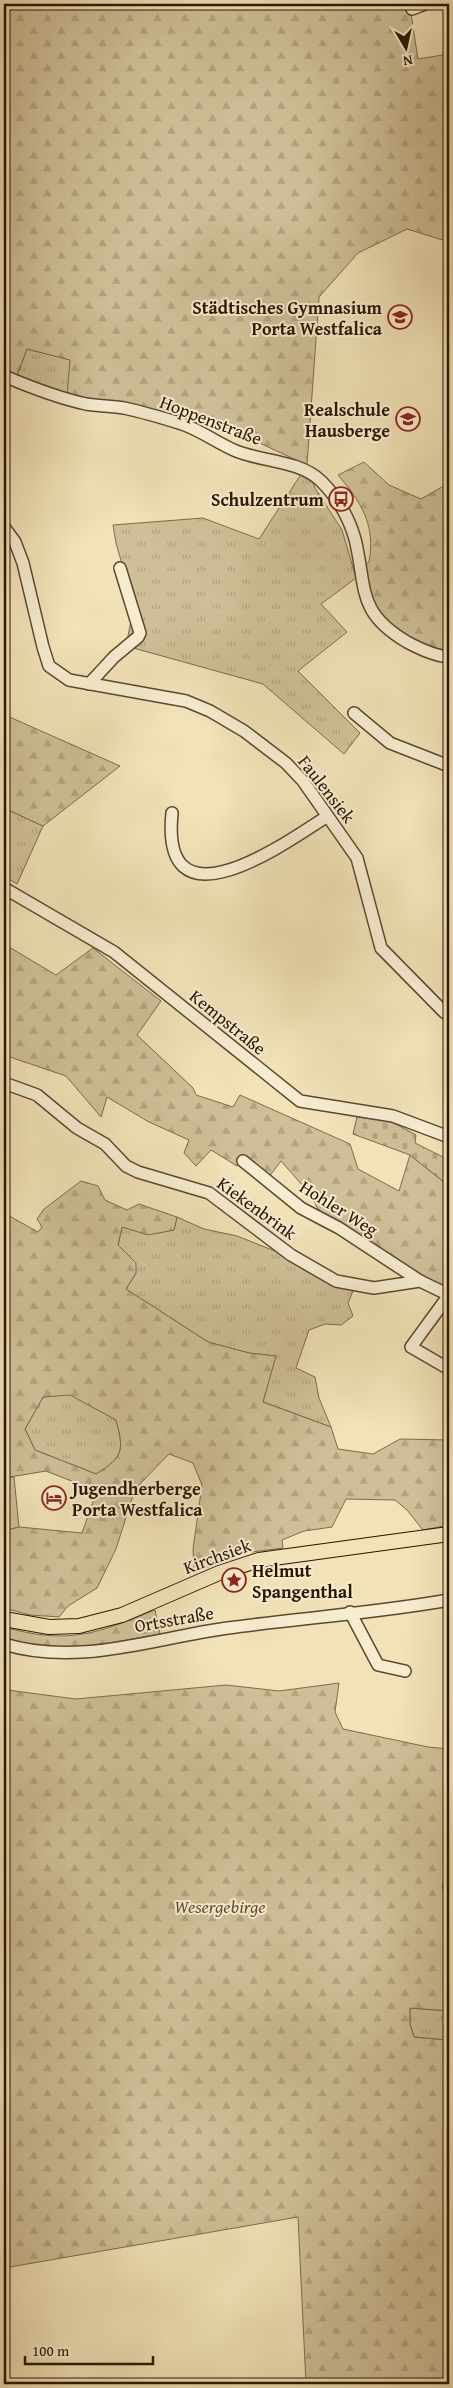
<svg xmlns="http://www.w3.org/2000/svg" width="453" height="2388" font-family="'Gentium Book Plus',serif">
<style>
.grass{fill:url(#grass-tufts);stroke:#7c6a4c}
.forest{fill:url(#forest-firs);stroke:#7c6a4c;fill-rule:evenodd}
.cemetery{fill:url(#cemetery-stones);stroke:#7c6a4c}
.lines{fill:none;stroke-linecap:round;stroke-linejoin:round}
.minor-casing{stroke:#5c482e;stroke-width:14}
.major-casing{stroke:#2a1500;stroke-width:16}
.minor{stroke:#f6ecd0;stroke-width:11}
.major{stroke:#f1e2b7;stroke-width:14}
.labels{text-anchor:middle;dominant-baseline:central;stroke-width:4;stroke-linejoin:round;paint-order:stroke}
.poi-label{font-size:18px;font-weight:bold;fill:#2a1500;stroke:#f6ecd0;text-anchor:end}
.street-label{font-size:18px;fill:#2a1500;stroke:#f6ecd0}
.park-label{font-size:18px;font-style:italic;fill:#645035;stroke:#f6ecd0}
</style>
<defs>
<pattern id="grass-tufts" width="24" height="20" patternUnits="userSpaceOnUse" patternTransform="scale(1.25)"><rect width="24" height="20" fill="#cfbf98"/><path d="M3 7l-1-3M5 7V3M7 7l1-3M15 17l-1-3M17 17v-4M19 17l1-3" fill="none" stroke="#b2a381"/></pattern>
<pattern id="forest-firs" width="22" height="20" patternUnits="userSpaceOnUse" patternTransform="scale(1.25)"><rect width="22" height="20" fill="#cfbf98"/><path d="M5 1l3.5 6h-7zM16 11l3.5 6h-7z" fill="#b2a381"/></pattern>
<pattern id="cemetery-stones" width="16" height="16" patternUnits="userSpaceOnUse" patternTransform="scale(1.25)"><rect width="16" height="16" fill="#cfbf98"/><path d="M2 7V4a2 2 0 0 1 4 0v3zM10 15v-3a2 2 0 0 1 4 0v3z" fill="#b2a381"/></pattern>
</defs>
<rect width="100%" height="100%" fill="#f1e2b7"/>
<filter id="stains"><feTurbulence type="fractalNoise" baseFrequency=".004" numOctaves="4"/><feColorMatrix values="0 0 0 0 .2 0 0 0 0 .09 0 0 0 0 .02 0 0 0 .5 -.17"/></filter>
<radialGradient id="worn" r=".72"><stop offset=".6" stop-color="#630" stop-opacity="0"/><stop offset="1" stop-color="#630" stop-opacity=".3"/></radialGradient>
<g class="grass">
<path d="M27 349 71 360 67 396 16 378Z"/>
<path d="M307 465 315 488 342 530 356 578 321 604 347 632 298 671 360 733 344 754 263 684 126 646 134 606 116 543 113 525 203 518 259 539Z"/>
<path d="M4 808 43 826 17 884 4 876Z"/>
<path d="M177 1217 204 1229 237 1236 290 1257 329 1283 353 1291 348 1303 353 1316 341 1325 325 1324 309 1330 296 1368 315 1377 319 1398 331 1427 263 1402 275 1356 249 1353 208 1342 126 1289 136 1273 118 1245 122 1227 148 1234 174 1230Z"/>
<path d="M70 1394 116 1420C124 1451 124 1457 96 1474L35 1450 25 1429 43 1397Z"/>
<path d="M14 1477 19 1527 4 1531V1478Z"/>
<path d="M410 2008 449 2011V2043L445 2040 414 2037 410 2024Z"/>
</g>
<g class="forest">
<path d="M4 4H448L411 14 418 59 449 54V242L407 229 358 253 319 297 307 465 227 428 67 396 70 360 27 349 16 378 4 372Z"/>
<path d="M364 462 389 485 421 499 449 483V655L393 631 375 611 363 567 369 562C376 525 361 502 338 475Z"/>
<path d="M4 714 14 719 120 766 43 826 4 808Z"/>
<path d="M4 944 56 975 93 948 161 1001 137 1035 193 1088 196 1095 233 1107 240 1095 350 1144 358 1169 399 1191 410 1155 449 1186V1291L406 1267 327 1216 318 1209 310 1194 281 1161 268 1178 244 1158 237 1166 211 1150 196 1166 184 1153 189 1140 149 1122 107 1097 101 1117 66 1076 4 1055Z"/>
<path d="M81 1181 98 1186 105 1200 127 1210 139 1204 177 1217 174 1230 148 1235 122 1227 118 1245 136 1263V1273L126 1289 208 1342 249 1353 276 1356 263 1402 331 1427 338 1449 373 1454 400 1439 449 1440V1525L423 1530 407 1510 395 1500 346 1499 332 1527 304 1531 282 1540 283 1548 237 1554 194 1573 193 1549 202 1485 193 1463 169 1454 135 1489 116 1549 97 1588 68 1606 59 1617 30 1615 4 1608V1531L19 1527 82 1533 97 1491 46 1471 4 1478V1213L38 1232 42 1227 37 1219 44 1209ZM70 1395 116 1420C124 1450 124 1457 96 1474L35 1450 25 1429 43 1397Z"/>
<path d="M155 1610 160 1634 71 1650 4 1641V1627C68 1645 96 1634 155 1610Z"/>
<path d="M339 1683 335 1712 343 1729 428 1747 449 1749V1872C441 1881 440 1892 449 1901V2011L410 2008V2024L414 2037 445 2040 449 2043V2384H306L298 2217 4 2268V1693L7 1690 76 1699 226 1685 279 1691Z"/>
</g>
<path class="cemetery" d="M357 1117 390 1121 416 1135 415 1143 449 1160V1186L410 1155 353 1134Z"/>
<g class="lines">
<g class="minor-casing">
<g id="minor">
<path d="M412 9 425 4"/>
<path d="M4 376C30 387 58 398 86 404 99 406 111 406 124 408 143 412 163 418 182 424 202 431 217 443 236 451 263 462 299 460 321 481 337 497 349 518 355 539 367 588 356 612 407 642 420 649 435 656 449 657"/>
<path d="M4 527 15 542 23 563 43 647 49 666 69 680 186 701 210 711 244 731 286 763 303 781 357 858 381 948 444 1012 449 1015"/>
<path d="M89 684 114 657 138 637 140 633 120 568"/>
<path d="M354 713 390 743 449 766"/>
<path d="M172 813C160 932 283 845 326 817"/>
<path d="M4 888 114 952 300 1101 393 1116 449 1137"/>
<path d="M4 1083 37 1095 77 1128 105 1144 126 1166 138 1172 209 1193 291 1255 336 1281 374 1288 420 1281"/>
<path d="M243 1161 301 1208 339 1228 420 1281 449 1295"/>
<path d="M449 1295 411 1347 449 1369"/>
<path d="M350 1612 378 1665 405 1671"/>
<path d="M4 1644C79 1667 153 1638 228 1628 301 1618 376 1613 449 1600"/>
</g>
</g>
<g class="major-casing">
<path id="major" d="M4 1619 49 1627 79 1626 122 1615 219 1573 259 1560 449 1534"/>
</g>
<use href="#minor" class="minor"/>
<use href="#major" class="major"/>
</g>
<defs>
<g id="school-ring" transform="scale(1.25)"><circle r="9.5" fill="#f6ecd0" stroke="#8f2418" stroke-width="1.5"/><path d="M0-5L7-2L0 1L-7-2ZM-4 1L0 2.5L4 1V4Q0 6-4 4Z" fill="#8f2418"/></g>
<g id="bus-ring" transform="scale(1.25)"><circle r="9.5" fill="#f6ecd0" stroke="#8f2418" stroke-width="1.5"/><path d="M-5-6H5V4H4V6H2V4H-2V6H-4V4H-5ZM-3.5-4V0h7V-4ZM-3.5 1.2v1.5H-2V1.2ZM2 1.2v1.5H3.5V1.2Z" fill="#8f2418"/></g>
<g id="hotel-ring" transform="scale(1.25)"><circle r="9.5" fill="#f6ecd0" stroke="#8f2418" stroke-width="1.5"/><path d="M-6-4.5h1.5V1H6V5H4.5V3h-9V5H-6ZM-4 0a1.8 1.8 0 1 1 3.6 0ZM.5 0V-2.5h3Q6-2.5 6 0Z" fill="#8f2418"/></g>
<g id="sight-ring" transform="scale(1.25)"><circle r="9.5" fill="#f6ecd0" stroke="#8f2418" stroke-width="1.5"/><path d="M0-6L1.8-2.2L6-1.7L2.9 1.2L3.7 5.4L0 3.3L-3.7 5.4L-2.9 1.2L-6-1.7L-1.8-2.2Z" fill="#8f2418"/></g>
</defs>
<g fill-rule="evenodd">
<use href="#school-ring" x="400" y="317"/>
<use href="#school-ring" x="408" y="419"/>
<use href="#bus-ring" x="341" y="499"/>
<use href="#hotel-ring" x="54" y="1498"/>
<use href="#sight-ring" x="234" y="1580"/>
</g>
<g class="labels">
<g class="poi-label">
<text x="382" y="307">Städtisches Gymnasium<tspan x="382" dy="21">Porta Westfalica</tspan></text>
<text x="390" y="409">Realschule<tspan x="390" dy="21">Hausberge</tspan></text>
<text x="324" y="499">Schulzentrum</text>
<text x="72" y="1488" text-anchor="start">Jugendherberge<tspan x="72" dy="21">Porta Westfalica</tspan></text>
<text x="252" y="1570" text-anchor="start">Helmut<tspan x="252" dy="21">Spangenthal</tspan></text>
</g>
<g class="street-label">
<text transform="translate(211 420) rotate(21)">Hoppenstraße</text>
<text transform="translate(327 789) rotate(52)">Faulensiek</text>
<text transform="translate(228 1022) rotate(39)">Kempstraße</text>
<text transform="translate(257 1208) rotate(36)">Kiekenbrink</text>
<text transform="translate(339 1208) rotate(32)">Hohler Weg</text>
<text transform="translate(217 1556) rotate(-20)">Kirchsiek</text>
<text transform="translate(174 1619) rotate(-10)">Ortsstraße</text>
</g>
<g class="park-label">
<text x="220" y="1906">Wesergebirge</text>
</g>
</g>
<rect width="453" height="2388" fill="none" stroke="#f1e2b7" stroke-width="20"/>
<rect x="5" y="5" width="443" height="2378" fill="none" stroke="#2a1500" stroke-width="2.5"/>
<rect x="10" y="10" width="433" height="2368" fill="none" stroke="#2a1500"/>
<g transform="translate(406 48) rotate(171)" stroke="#f6ecd0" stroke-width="4" paint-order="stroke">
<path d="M0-4L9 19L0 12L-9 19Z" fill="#2a1500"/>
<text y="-8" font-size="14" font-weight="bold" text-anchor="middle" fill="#2a1500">N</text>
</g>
<path d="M25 2356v8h128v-8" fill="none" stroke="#2a1500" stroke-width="2.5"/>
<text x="32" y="2356" font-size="15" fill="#2a1500" stroke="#f6ecd0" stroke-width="4" paint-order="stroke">100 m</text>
<rect width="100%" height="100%" filter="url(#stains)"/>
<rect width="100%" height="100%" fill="url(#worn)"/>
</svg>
